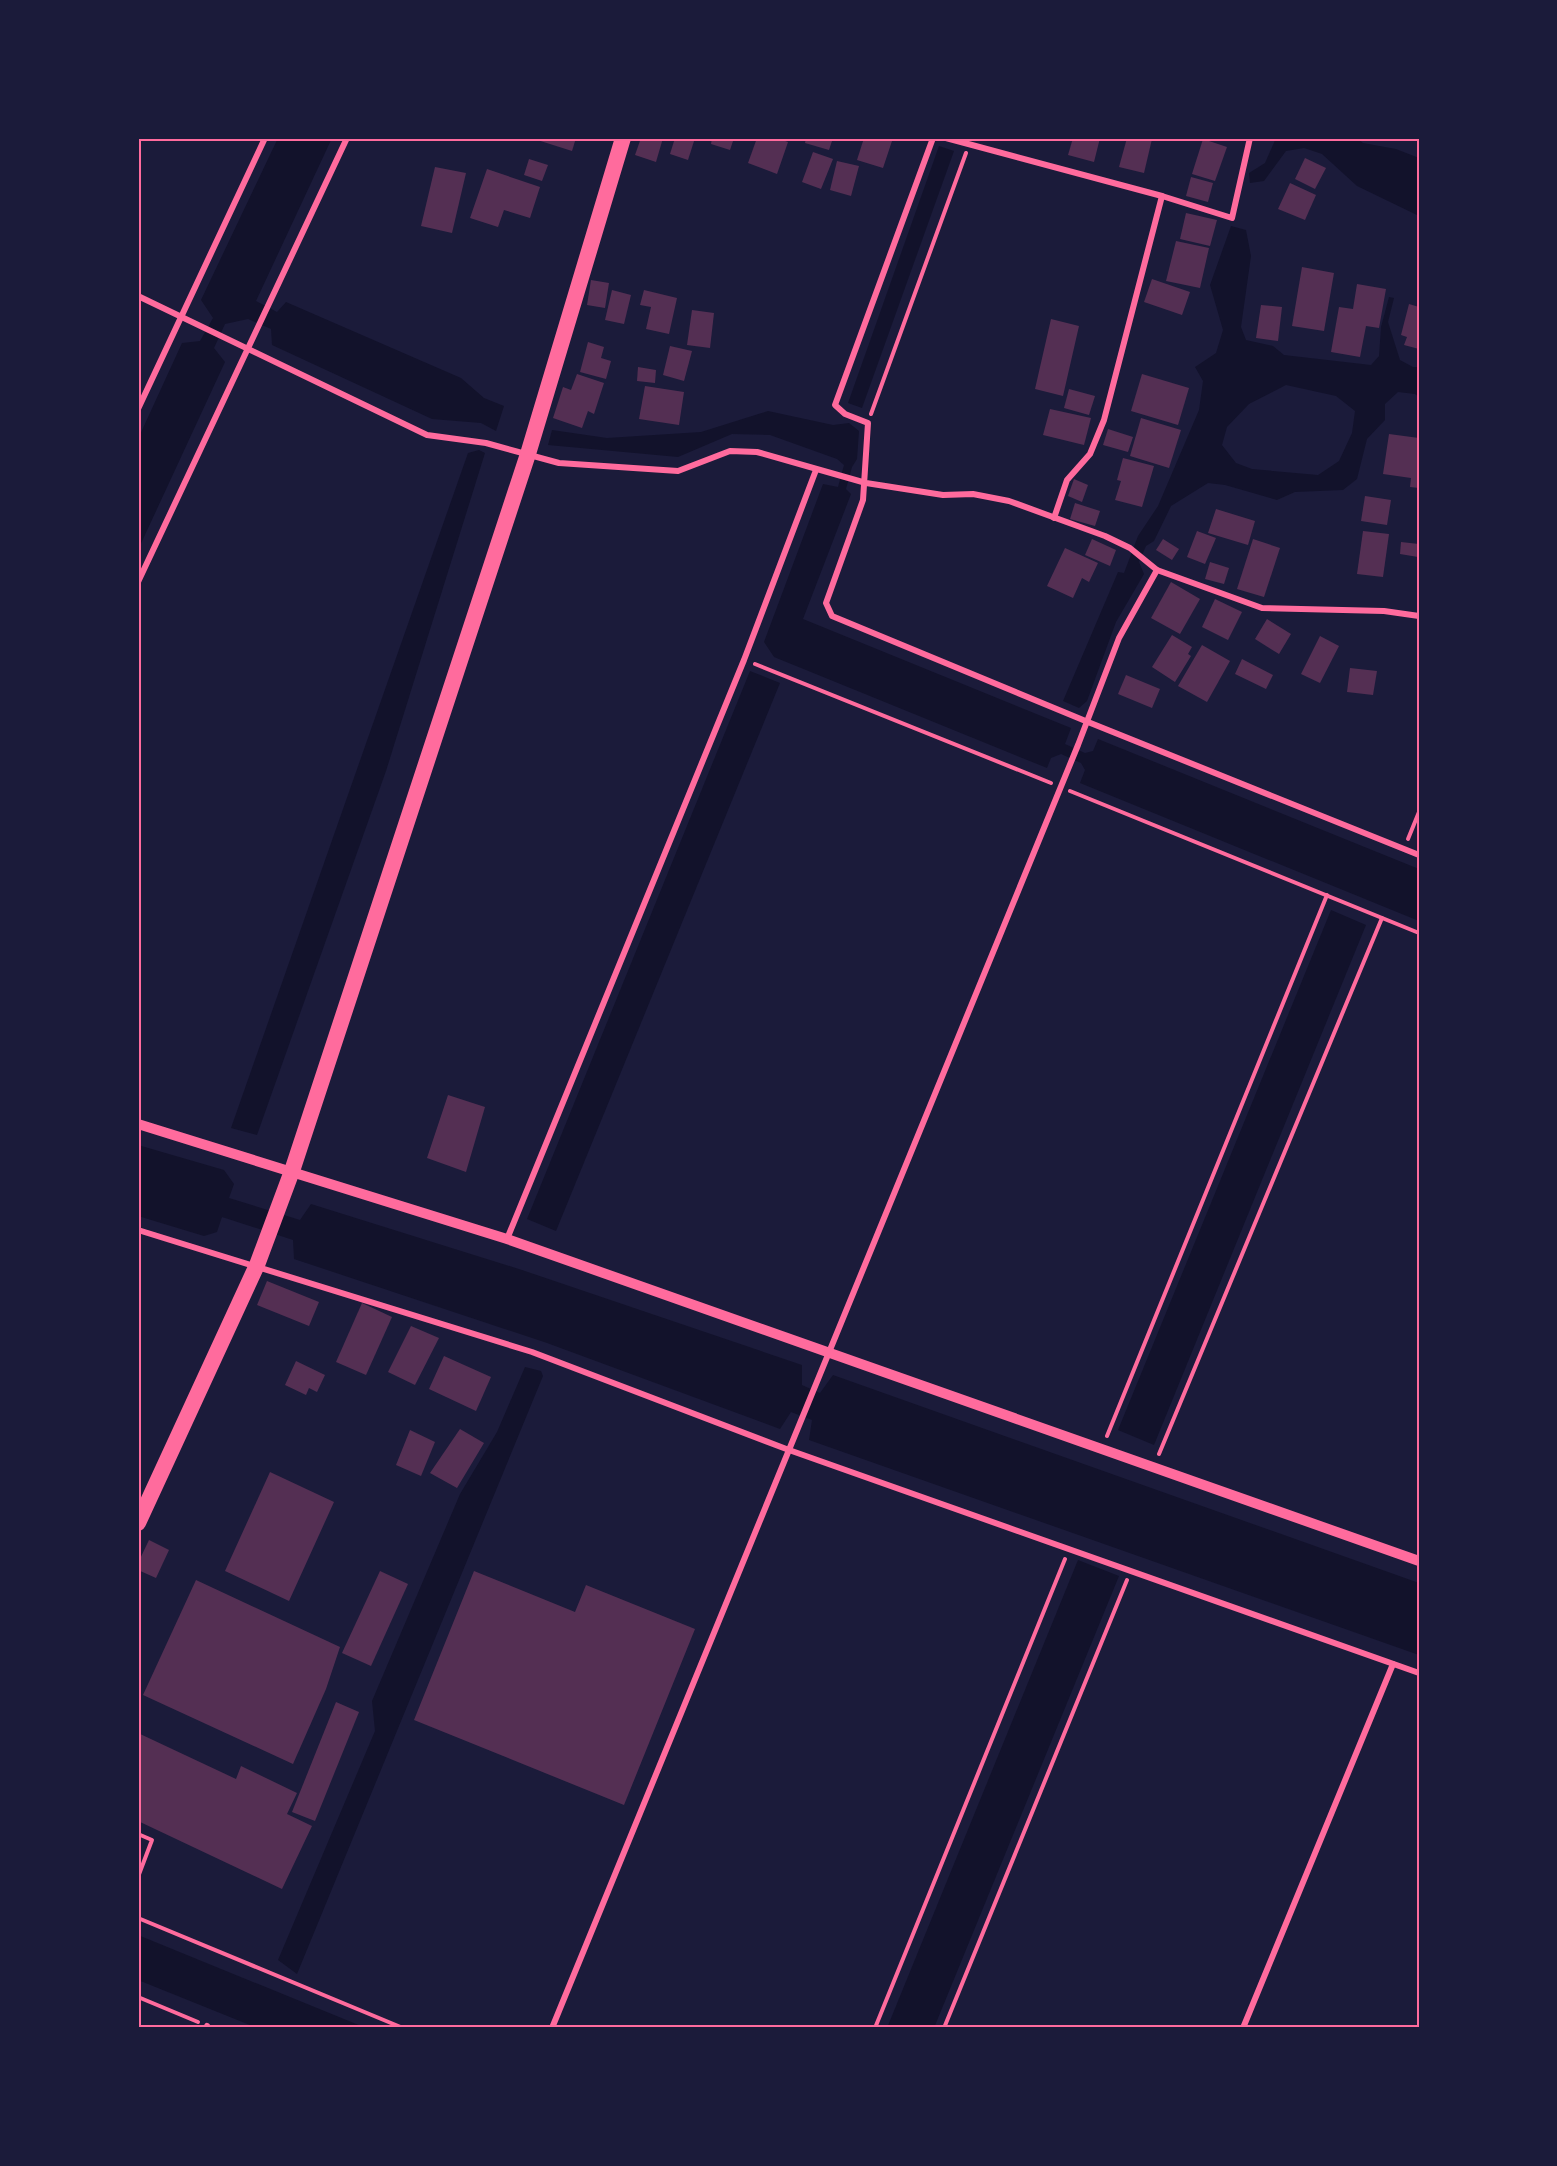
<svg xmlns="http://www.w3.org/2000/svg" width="1557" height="2166" font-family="'Titillium Web',sans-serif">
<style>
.water{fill:#12122b;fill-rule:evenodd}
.building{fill:#542f53}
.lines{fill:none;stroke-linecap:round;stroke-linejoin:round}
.path{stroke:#ff6b9d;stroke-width:4}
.minor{stroke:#ff6b9d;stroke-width:6}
.tertiary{stroke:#ff6b9d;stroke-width:10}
.trunk{stroke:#ff6b9d;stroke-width:16}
.neatline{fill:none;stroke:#ff6b9d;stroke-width:2}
</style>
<rect width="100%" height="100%" fill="#1b1b3a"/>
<g class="water">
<path d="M278 138H332L256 301 277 312 286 302 461 378 484 398 504 406 496 431 481 423 432 419 272 345 271 329 248 319 225 324 214 348 225 362 138 550V439L182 343 200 341 213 318 201 300Z"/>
<path d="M1276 138H1357L1363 143 1396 149 1419 158V216L1357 186 1322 154 1304 148 1286 151 1264 181 1250 183 1249 173 1265 163Z"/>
<path d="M939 146 954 151 862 408 848 403Z"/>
<path d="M1231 226 1246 230 1251 256 1241 327 1246 340 1273 346 1284 355 1371 365 1379 356 1381 327 1389 297 1394 298 1388 322 1400 360 1413 367H1419V397L1415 394 1398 392 1385 404V420L1367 439 1357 479 1343 490 1295 492 1277 500 1225 485 1208 483 1171 506 1154 541 1146 546 1139 562 1144 574 1116 622 1087 701 1079 708 1063 701 1118 572 1124 573 1138 536 1158 506 1199 410 1203 381 1195 367 1216 353 1223 330 1210 285ZM1286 385 1336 396 1355 411 1352 433 1339 461 1318 475 1252 469 1236 463 1222 445 1227 427 1249 404Z"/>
<path d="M768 411 833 425 849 423 859 431 857 459 852 467 846 489 851 494 803 619 1071 728 1065 744 1085 753 1093 751 1098 739 1419 869V921L1080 783 1085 770 1081 763 1061 754 1051 758 1047 768 774 657 764 642 823 484 838 487 844 465 837 459 770 435 732 434 678 457 548 445 552 430 607 438 701 432Z"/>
<path d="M479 450 485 453 386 771 257 1135 231 1128 468 453Z"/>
<path d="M750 671 780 683 556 1231 527 1219Z"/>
<path d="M1331 910 1366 925 1154 1445 1118 1430Z"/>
<path d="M138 1145 224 1170 234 1184 229 1198 300 1220 311 1204 522 1270 802 1365V1385L820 1393 833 1375 1419 1583V1655L809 1440 812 1420 791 1412 780 1429 547 1343 294 1259 293 1240 222 1217 217 1232 204 1236 138 1216Z"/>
<path d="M525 1367 541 1371 543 1376 297 1974 278 1960 375 1731 372 1701 460 1494 497 1432Z"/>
<path d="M1078 1560 1119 1576 934 2028H887Z"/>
<path d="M138 1935 366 2028H257L138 1980Z"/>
</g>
<g class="building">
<path d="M531 138H576L572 151Z"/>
<path d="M641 138H663L656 162 635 155Z"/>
<path d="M675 138H695L688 160 670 154Z"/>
<path d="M712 138H734L730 150 711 144Z"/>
<path d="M757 138H777L788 142 777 174 748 163Z"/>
<path d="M806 138H833L829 150 805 143Z"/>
<path d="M864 138H893L883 168 857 160Z"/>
<path d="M1073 138H1100L1094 162 1068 155Z"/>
<path d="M1127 138 1152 139 1144 173 1119 167Z"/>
<path d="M1203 139 1227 147 1215 181 1192 174Z"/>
<path d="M813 152 833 159 821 189 802 182Z"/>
<path d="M1305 158 1326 168 1315 189 1295 179Z"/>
<path d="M529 159 548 165 542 181 524 175Z"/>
<path d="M837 161 859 166 851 196 830 190Z"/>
<path d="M435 167 466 173 452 233 421 226Z"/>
<path d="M487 169 540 187 530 218 504 210 498 227 470 218Z"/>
<path d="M1191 177 1213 183 1208 202 1186 196Z"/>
<path d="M1290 183 1316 195 1305 220 1278 209Z"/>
<path d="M1186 213 1217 220 1210 246 1180 239Z"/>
<path d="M1176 241 1209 248 1200 288 1166 281Z"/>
<path d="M1302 267 1334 273 1324 331 1292 326Z"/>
<path d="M1152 279 1190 292 1182 315 1144 302Z"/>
<path d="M591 280 609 283 605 308 587 305Z"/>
<path d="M1357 284 1386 289 1379 328 1366 326 1360 357 1331 352 1339 307 1353 309Z"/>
<path d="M612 290 631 295 624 324 605 320Z"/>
<path d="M644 290 677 298 669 334 646 329 651 307 640 305Z"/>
<path d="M1409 304 1419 307V349L1404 345 1407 337 1401 335Z"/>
<path d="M1261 305 1282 307 1278 341 1256 338Z"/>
<path d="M692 310 714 313 710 348 687 345Z"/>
<path d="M1051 319 1079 326 1063 396 1035 389Z"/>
<path d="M588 342 604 347 601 358 611 361 606 379 580 372Z"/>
<path d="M670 346 692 351 684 381 663 375Z"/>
<path d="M638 367 656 370 655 383 637 381Z"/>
<path d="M577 374 604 383 594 414 588 411 582 428 553 418 563 387 571 390Z"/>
<path d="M1142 374 1189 388 1178 425 1131 411Z"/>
<path d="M645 386 684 392 679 425 639 419Z"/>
<path d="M1069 389 1095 396 1089 415 1064 408Z"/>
<path d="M1050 409 1091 418 1084 445 1043 435Z"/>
<path d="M1141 418 1181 430 1169 468 1130 456Z"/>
<path d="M1108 429 1133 437 1128 452 1103 445Z"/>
<path d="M1389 434 1419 438 1417 459H1419V488L1410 487 1411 478 1383 474Z"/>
<path d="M1123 458 1154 466 1142 507 1115 500 1121 481 1117 480Z"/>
<path d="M1074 479 1088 485 1082 502 1068 496Z"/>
<path d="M1365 496 1391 500 1387 525 1361 521Z"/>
<path d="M1075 503 1100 511 1095 526 1070 519Z"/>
<path d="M1216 509 1255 521 1248 545 1208 533Z"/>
<path d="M1197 531 1216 538 1205 564 1187 557Z"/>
<path d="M1363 531 1389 534 1383 577 1357 574Z"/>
<path d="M1092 539 1116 550 1110 566 1085 555Z"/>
<path d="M1163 539 1179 549 1172 560 1156 550Z"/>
<path d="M1253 539 1280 548 1264 597 1237 589Z"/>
<path d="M1401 542 1419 544 1418 557 1400 554Z"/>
<path d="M1065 548 1098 563 1089 582 1082 578 1073 598 1047 586Z"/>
<path d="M1210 562 1229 568 1224 584 1205 579Z"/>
<path d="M1171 582 1200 599 1180 634 1151 618Z"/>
<path d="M1215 599 1242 612 1228 640 1202 627Z"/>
<path d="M1267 619 1291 634 1279 654 1255 639Z"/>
<path d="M1172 635 1192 647 1188 654 1191 656 1175 682 1152 667Z"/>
<path d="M1320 636 1339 646 1320 683 1301 674Z"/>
<path d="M1202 645 1230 661 1207 702 1178 686Z"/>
<path d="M1242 659 1273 675 1266 689 1235 674Z"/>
<path d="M1350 668 1377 671 1373 695 1347 692Z"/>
<path d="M1126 675 1160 689 1152 708 1118 694Z"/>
<path d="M448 1095 485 1107 466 1172 427 1158Z"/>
<path d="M267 1281 319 1302 309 1326 257 1305Z"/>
<path d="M362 1303 392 1317 366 1375 336 1362Z"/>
<path d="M411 1326 439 1338 415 1385 388 1372Z"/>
<path d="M444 1356 491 1377 476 1411 429 1389Z"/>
<path d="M296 1361 325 1375 317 1392 309 1388 306 1395 285 1385Z"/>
<path d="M460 1429 484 1443 457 1488 430 1473Z"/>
<path d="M410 1430 435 1442 421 1476 396 1465Z"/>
<path d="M270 1472 334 1502 289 1601 225 1571Z"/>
<path d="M149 1540 169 1550 156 1578 138 1570V1563Z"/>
<path d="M380 1571 408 1584 371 1666 342 1653Z"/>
<path d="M474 1571 575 1612 586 1585 695 1629 624 1805 414 1720Z"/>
<path d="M196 1580 340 1647 326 1689 293 1764 143 1695Z"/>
<path d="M336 1702 359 1712 315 1821 292 1812Z"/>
<path d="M138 1733 236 1779 241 1766 297 1793 287 1814 312 1826 282 1889 138 1821Z"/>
</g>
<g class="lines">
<g class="path">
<path d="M871 414 966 153"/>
<path d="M755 664 1051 783"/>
<path d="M1070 791 1419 933"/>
<path d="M1408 839 1419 812"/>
<path d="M1107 1436 1327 895"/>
<path d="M1159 1454 1382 918"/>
<path d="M138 1834 152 1840 138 1877"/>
<path d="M138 1918 403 2028"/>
<path d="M138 1997 198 2022"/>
<path d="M875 2028 1065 1559"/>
<path d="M944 2028 1127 1580"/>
</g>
<g class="minor">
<path d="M933 138 835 405 845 414 868 423 863 500 826 603 832 616 1088 722 1419 855"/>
<path d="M946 138 1162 196 1232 218 1250 138"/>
<path d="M138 296 427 435 486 443 559 463 678 471 730 451 757 452 866 483 943 495 973 494 1009 501 1105 536 1130 548 1157 570 1262 608 1384 611 1419 616"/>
<path d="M138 409 265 138"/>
<path d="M1054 518 1067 480 1090 454 1104 420 1162 196"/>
<path d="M138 582 347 138"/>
<path d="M138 1230 532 1352 789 1450 1419 1673"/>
<path d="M507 1239 744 660 816 470"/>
<path d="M206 2028 207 2026"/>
<path d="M552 2028 1078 745 1119 638 1157 570"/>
<path d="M1243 2028 1393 1664"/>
</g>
<path class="tertiary" d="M138 1124 507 1239 1419 1561"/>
<path class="trunk" d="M138 1523 257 1265 292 1171 528 454 623 138"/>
</g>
<rect width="1557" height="2166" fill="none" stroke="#1b1b3a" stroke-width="279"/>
<rect x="140" y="140" width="1278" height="1886" class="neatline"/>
</svg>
